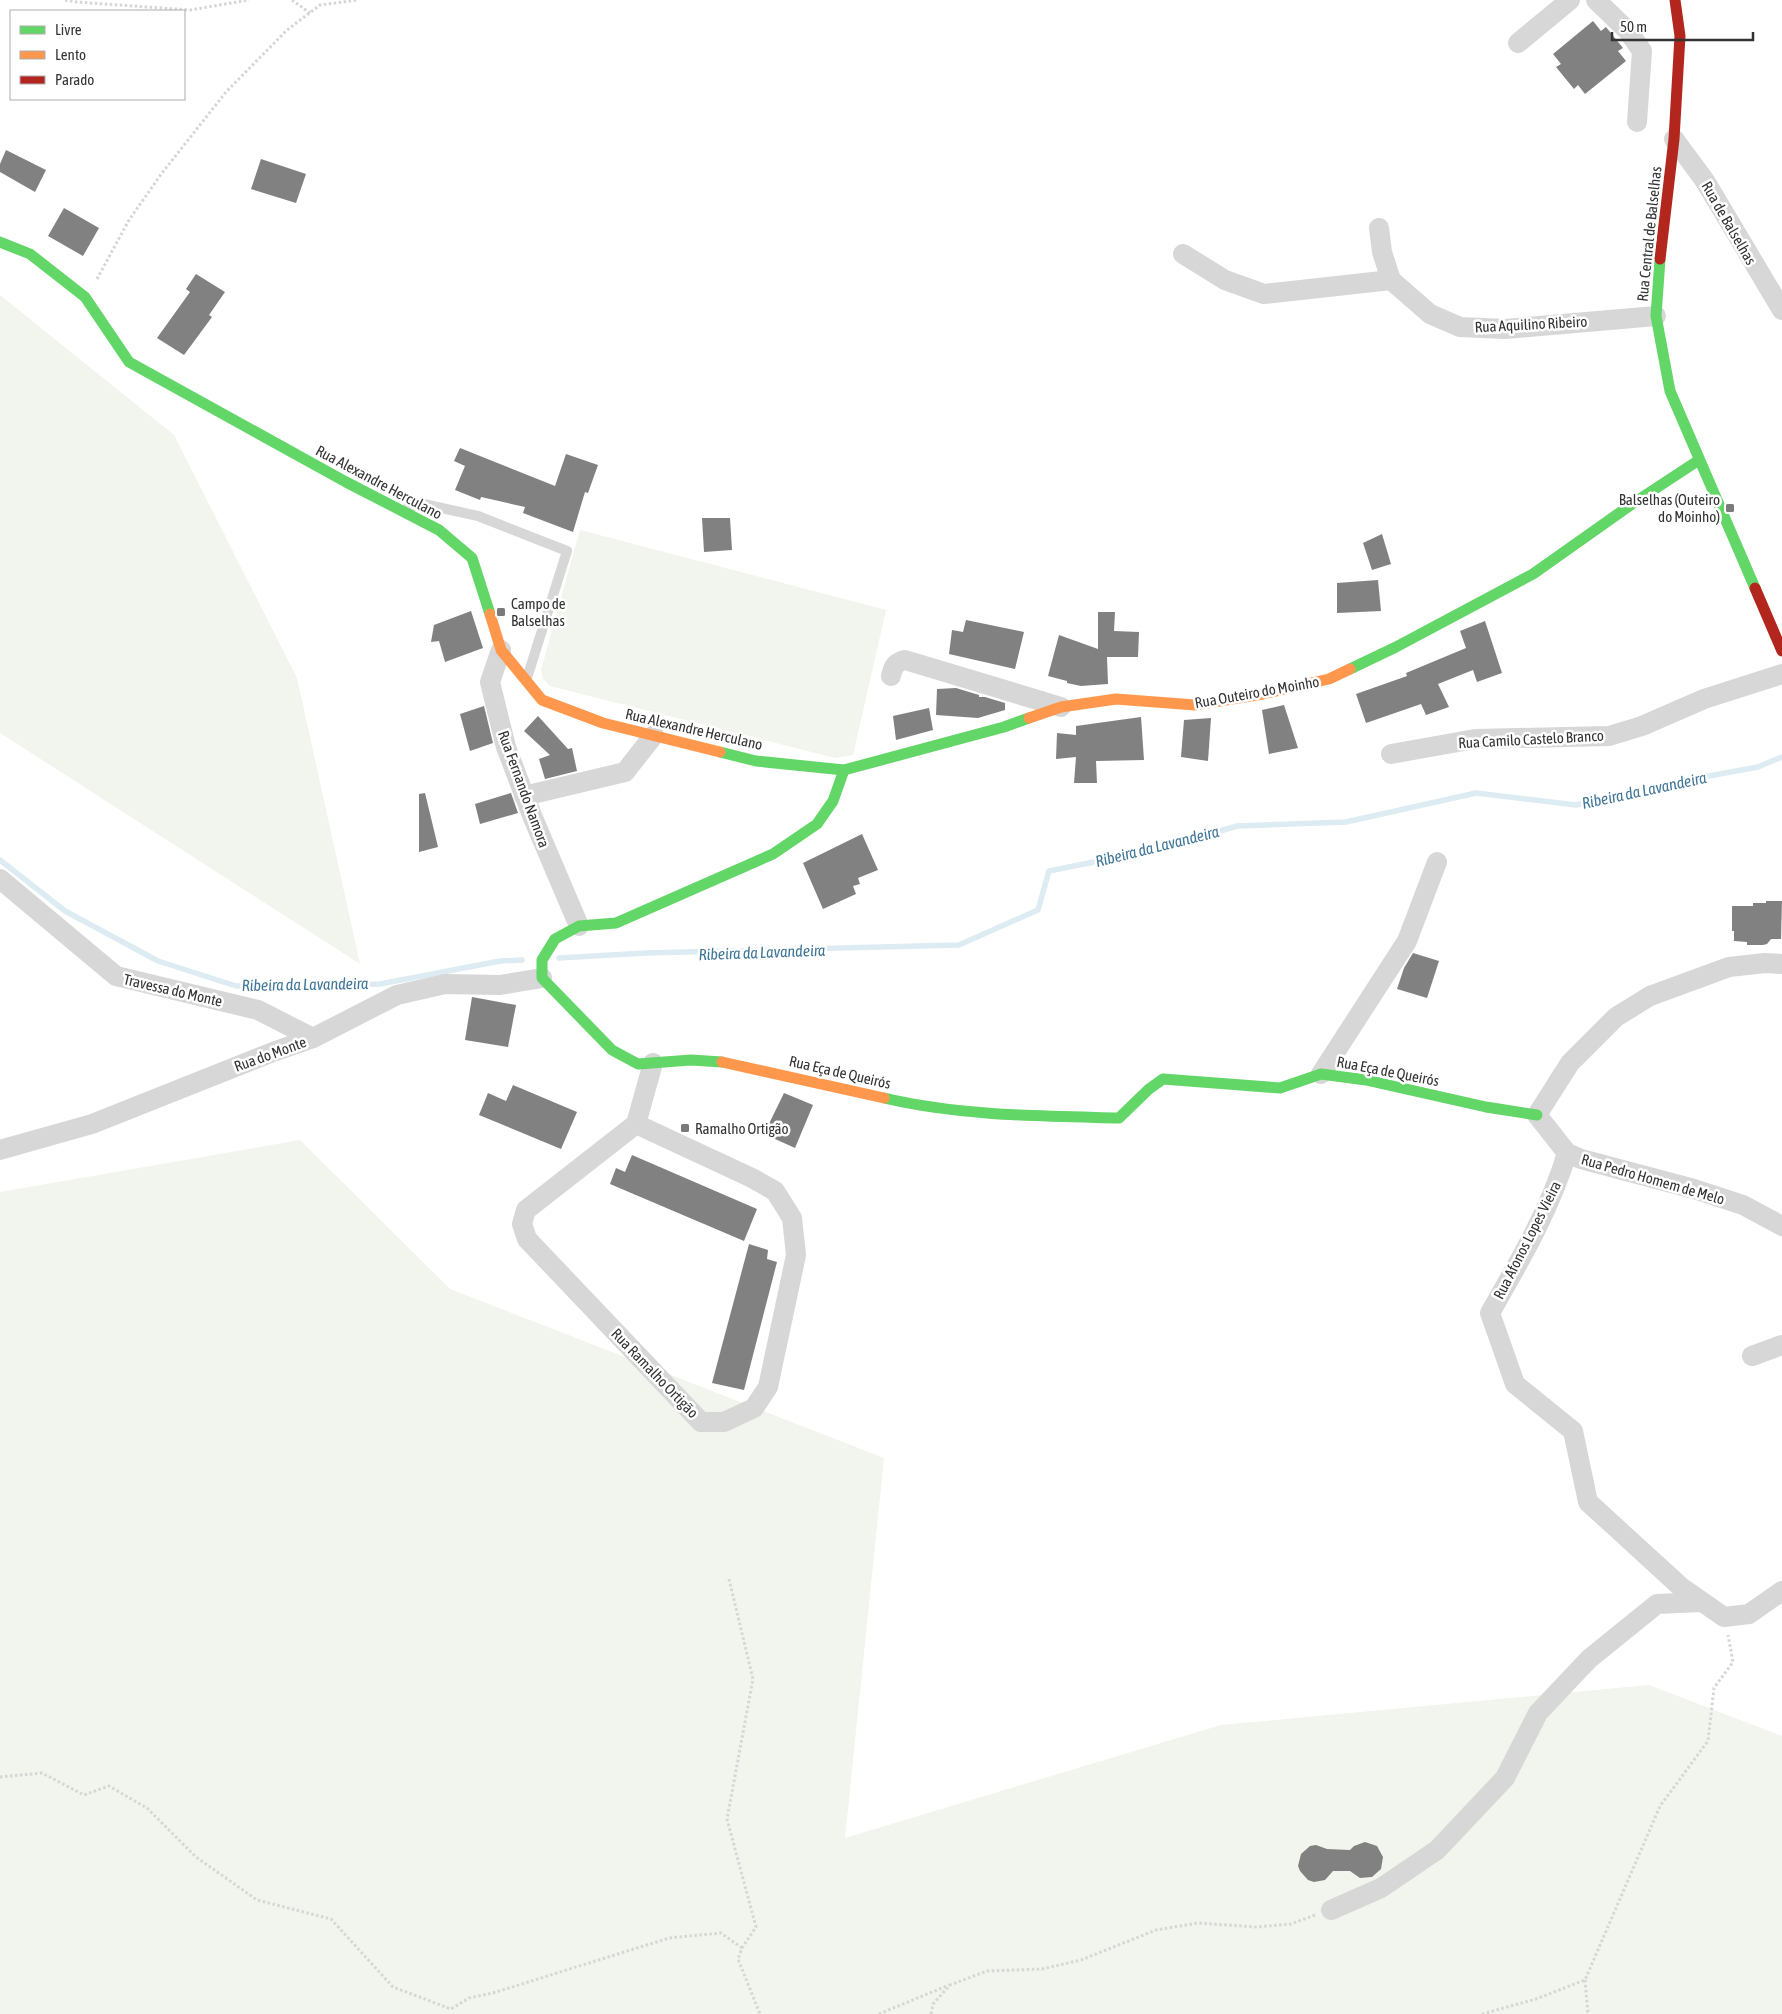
<svg xmlns="http://www.w3.org/2000/svg" width="1782" height="2014" font-family="'Asap Condensed',sans-serif">
<style>
.green{fill:#f1f5ed}
.lines{fill:none;stroke-linecap:round;stroke-linejoin:round}
.stream{stroke:#ddebf3;stroke-width:5.5}
.building{fill:#818181}
.path{stroke:#d6d6d6;stroke-width:3;stroke-dasharray:2.5 2.5;stroke-linecap:butt}
.lane{stroke:#d7d7d7;stroke-width:10}
.street{stroke:#d7d7d7;stroke-width:20}
.fast{stroke:#63d668;stroke-width:11}
.slow{stroke:#ff974d;stroke-width:11}
.jam{stroke:#b3261e;stroke-width:11}
.poi-dot{fill:#7a7a7a;stroke:#fff;stroke-width:2}
.labels{text-anchor:middle;dominant-baseline:central;stroke-width:5;stroke-linejoin:round;paint-order:stroke}
.street-label{font-size:15px;fill:#333;stroke:#fff}
.poi-label{font-size:15px;fill:#333;stroke:#fff;text-anchor:start}
.water-label{font-size:16px;font-style:italic;fill:#3f7597;stroke:#fff}
</style>
<rect width="100%" height="100%" fill="#fff"/>
<g class="green">
<path d="M0 295 174 435 297 678 360 964 0 733Z"/>
<path d="M580 530 886 610 853 755 835 758 550 686 543 679 541 670Z"/>
<path d="M300 1140 450 1289 884 1458 845 1838 1221 1725 1649 1685 1782 1736V2014H0V1192Z"/>
</g>
<g class="lines">
<g class="stream">
<path d="M0 860 65 911 158 961 236 986 380 984 500 961 522 960"/>
<path d="M559 958 646 953 959 945 1038 910 1049 871 1154 850 1237 826 1346 822 1476 793 1576 805 1676 782 1758 767 1782 757"/>
</g>
</g>
<g class="building">
<path d="M1593 21 1601 31 1606 27 1623 48 1618 51 1626 61 1585 94 1578 85 1574 89 1556 67 1561 64 1553 54Z"/>
<path d="M6 150 46 170 35 192 0 172V164Z"/>
<path d="M261 159 306 174 296 203 251 189Z"/>
<path d="M64 208 99 228 83 256 48 236Z"/>
<path d="M196 274 225 292 209 315 212 317 184 355 157 338 190 292 186 289Z"/>
<path d="M460 448 555 486 566 454 598 465 588 493 585 492 573 532 523 513 525 507 481 497 480 500 455 490 465 466 454 461Z"/>
<path d="M702 518H730L732 550 704 552Z"/>
<path d="M1382 534 1391 564 1372 570 1363 543Z"/>
<path d="M1378 580 1381 611 1337 613V583Z"/>
<path d="M471 611 483 648 445 662 439 641 431 642 434 625Z"/>
<path d="M1098 612H1115L1114 631 1139 632 1138 657H1107L1108 684 1081 686 1067 683V681L1048 676 1059 635 1098 649Z"/>
<path d="M966 620 1024 632 1015 669 949 654 952 630 963 632Z"/>
<path d="M1485 621 1502 673 1477 682 1473 670 1438 684 1449 707 1426 715 1421 704 1366 723 1356 694 1407 676 1406 673 1466 648 1460 631Z"/>
<path d="M956 688 979 695V697H985L1005 703V710L978 718 936 715 937 689Z"/>
<path d="M1284 705 1298 748 1269 754 1262 710Z"/>
<path d="M484 706 493 743 470 751 460 714Z"/>
<path d="M929 708 933 730 896 740 893 716Z"/>
<path d="M538 716 568 749 572 748 577 771 545 779 539 759 550 755 524 731Z"/>
<path d="M1141 717 1144 760 1096 761 1097 783H1074L1076 757 1056 759 1057 733 1076 735V726Z"/>
<path d="M1211 718 1208 761 1181 757 1184 720Z"/>
<path d="M425 793 438 847 419 852V794Z"/>
<path d="M511 793 518 813 480 824 475 804Z"/>
<path d="M862 834 878 870 858 878 860 884 853 886 856 894 823 909 803 863Z"/>
<path d="M1766 901H1782L1781 939H1771L1767 944 1763 945H1747V942L1734 941V931H1732V906H1753V903H1766Z"/>
<path d="M1413 953 1439 961 1427 998 1397 989 1404 968Z"/>
<path d="M472 997 516 1005 508 1047 465 1040Z"/>
<path d="M513 1085 577 1112 561 1149 479 1115 488 1093 506 1101Z"/>
<path d="M784 1093 813 1105 795 1148 764 1134Z"/>
<path d="M632 1155 757 1209 744 1241 610 1184 616 1168 625 1172Z"/>
<path d="M749 1244 768 1250 767 1259 777 1262 744 1390 712 1383Z"/>
<path d="M1365 1842 1377 1846 1383 1857 1381 1869 1372 1877 1360 1878 1350 1871H1333L1325 1880 1314 1882 1308 1880 1300 1871 1298 1866 1301 1854 1310 1846 1316 1845 1327 1849 1350 1850 1354 1846Z"/>
</g>
<g class="lines">
<g class="path">
<path d="M65 0 76 2 190 10 249 0"/>
<path d="M292 0 310 13"/>
<path d="M97 279 129 220 162 173 226 92 287 30 320 5 358 0"/>
<path d="M729 1579 753 1679 727 1819 756 1927 742 1948 738 1959 760 2014"/>
<path d="M0 1777 42 1773 84 1795 109 1786 147 1808 196 1857 257 1900 331 1919 393 1987 451 2009 469 1998 493 1993 669 1938 721 1933 742 1948"/>
<path d="M1585 1980 1588 2014"/>
<path d="M879 2014 949 1985"/>
<path d="M931 2014 933 2004 950 1985 987 1971 1042 1969 1081 1960 1156 1930 1198 1923 1256 1927 1291 1924 1315 1915"/>
<path d="M1482 2014 1536 1999 1585 1980 1660 1806 1708 1741 1714 1688 1733 1662 1728 1635"/>
</g>
<path class="lane" d="M408 507 424 504 478 516 567 551 527 678"/>
<g class="street">
<path d="M1596 0 1628 31 1642 51 1637 122"/>
<path d="M1518 43 1570 0"/>
<path d="M1674 139 1705 181 1782 310"/>
<path d="M1379 228 1382 252 1391 280 1430 314 1460 327 1505 329 1656 316"/>
<path d="M1183 254 1225 280 1264 294 1391 280"/>
<path d="M501 650 490 682 506 747 533 818 579 926"/>
<path d="M891 676C893 666 896 662 905 660L1061 707"/>
<path d="M1391 754 1475 739 1609 736 1642 726 1704 699 1782 674"/>
<path d="M524 796 625 772 654 735"/>
<path d="M0 879 116 976 258 1010 313 1038"/>
<path d="M1782 964 1765 963 1729 967 1650 996 1616 1017 1570 1063 1537 1115 1567 1153 1581 1159 1694 1189 1743 1205 1782 1226"/>
<path d="M1321 1074 1407 941 1437 862"/>
<path d="M636 1124 752 1178 775 1191 792 1218 796 1255 768 1387 754 1408 724 1422H701L527 1239 522 1224 526 1210 636 1124 653 1063"/>
<path d="M0 1150 92 1124 273 1052 313 1038 397 995 445 984 500 985 542 978"/>
<path d="M1567 1153C1550 1210 1519 1262 1490 1313L1515 1384 1573 1431 1588 1502 1681 1587 1724 1617 1749 1614 1782 1591"/>
<path d="M1752 1356 1782 1345"/>
<path d="M1331 1910 1381 1888 1437 1850 1505 1778 1538 1713 1589 1659 1657 1604 1702 1602"/>
</g>
<g class="fast">
<path d="M0 242 30 254 85 297 129 362 346 482 439 530 472 558 490 614"/>
<path d="M1660 259 1656 316 1670 391 1755 588"/>
<path d="M1350 669 1396 647 1533 574 1632 504 1699 460"/>
<path d="M720 752 756 761 844 770 1004 727 1029 718"/>
<path d="M722 1062 691 1060 638 1064 612 1050 542 978V960L555 939 579 926 616 923 773 854 817 824 833 801 844 770"/>
<path d="M884 1098C961 1116 1040 1116 1119 1118L1149 1089 1163 1079 1280 1088 1321 1074 1366 1080 1486 1107 1537 1115"/>
</g>
<g class="slow">
<path d="M490 614 501 650 542 700 603 723 720 752"/>
<path d="M1029 718 1061 707 1116 699 1195 705 1263 694 1329 679 1350 669"/>
<path d="M722 1062 884 1098"/>
</g>
<g class="jam">
<path d="M1660 259 1674 139 1680 36 1675 0"/>
<path d="M1755 588 1782 651"/>
</g>
</g>
<g class="poi-dot">
<rect x="1725" y="503" width="10" height="10" rx="2.5"/>
<rect x="496" y="607" width="10" height="10" rx="2.5"/>
<rect x="680" y="1123" width="10" height="10" rx="2.5"/>
</g>
<g class="labels">
<g class="street-label">
<text transform="translate(1729 223) rotate(60)">Rua de Balselhas</text>
<text transform="translate(1649 234) rotate(-84)">Rua Central de Balselhas</text>
<text transform="translate(1531 324) rotate(-3)">Rua Aquilino Ribeiro</text>
<text transform="translate(379 482) rotate(28)">Rua Alexandre Herculano</text>
<text transform="translate(1257 692) rotate(-10)">Rua Outeiro do Moinho</text>
<text transform="translate(694 729) rotate(13)">Rua Alexandre Herculano</text>
<text transform="translate(1531 739) rotate(-3)">Rua Camilo Castelo Branco</text>
<text transform="translate(524 789) rotate(70)">Rua Fernando Namora</text>
<text transform="translate(173 990) rotate(13)">Travessa do Monte</text>
<text transform="translate(270 1054) rotate(-20)">Rua do Monte</text>
<text transform="translate(1388 1071) rotate(11)">Rua Eça de Queirós</text>
<text transform="translate(840 1072) rotate(13)">Rua Eça de Queirós</text>
<text transform="translate(1653 1179) rotate(16)">Rua Pedro Homem de Melo</text>
<text transform="translate(1527 1240) rotate(-63)">Rua Afonos Lopes Vieira</text>
<text transform="translate(655 1373) rotate(46)">Rua Ramalho Ortigão</text>
</g>
<g class="poi-label">
<text x="1720" y="499" text-anchor="end">Balselhas (Outeiro<tspan x="1720" dy="17">do Moinho)</tspan></text>
<text x="511" y="603">Campo de<tspan x="511" dy="17">Balselhas</tspan></text>
<text x="695" y="1128">Ramalho Ortigão</text>
</g>
<g class="water-label">
<text transform="translate(1644 790) rotate(-12)">Ribeira da Lavandeira</text>
<text transform="translate(1157 846) rotate(-14)">Ribeira da Lavandeira</text>
<text transform="translate(762 952) rotate(-2)">Ribeira da Lavandeira</text>
<text transform="translate(305 984) rotate(-1)">Ribeira da Lavandeira</text>
</g>
</g>
<rect x="10" y="10" width="175" height="90" fill="#ffffff" stroke="#adadad"/>
<rect x="20" y="26" width="25" height="8" fill="#63d668" stroke="#adadad"/>
<text x="55" y="35" font-size="15" fill="#333333">Livre</text>
<rect x="20" y="51" width="25" height="8" fill="#ff974d" stroke="#adadad"/>
<text x="55" y="60" font-size="15" fill="#333333">Lento</text>
<rect x="20" y="76" width="25" height="8" fill="#b3261e" stroke="#adadad"/>
<text x="55" y="85" font-size="15" fill="#333333">Parado</text>
<path d="M1612 32v8h141v-8" fill="none" stroke="#333333" stroke-width="2.5"/>
<text x="1620" y="32" font-size="15" fill="#333333" stroke="#ffffff" stroke-width="4" paint-order="stroke">50 m</text>
</svg>
